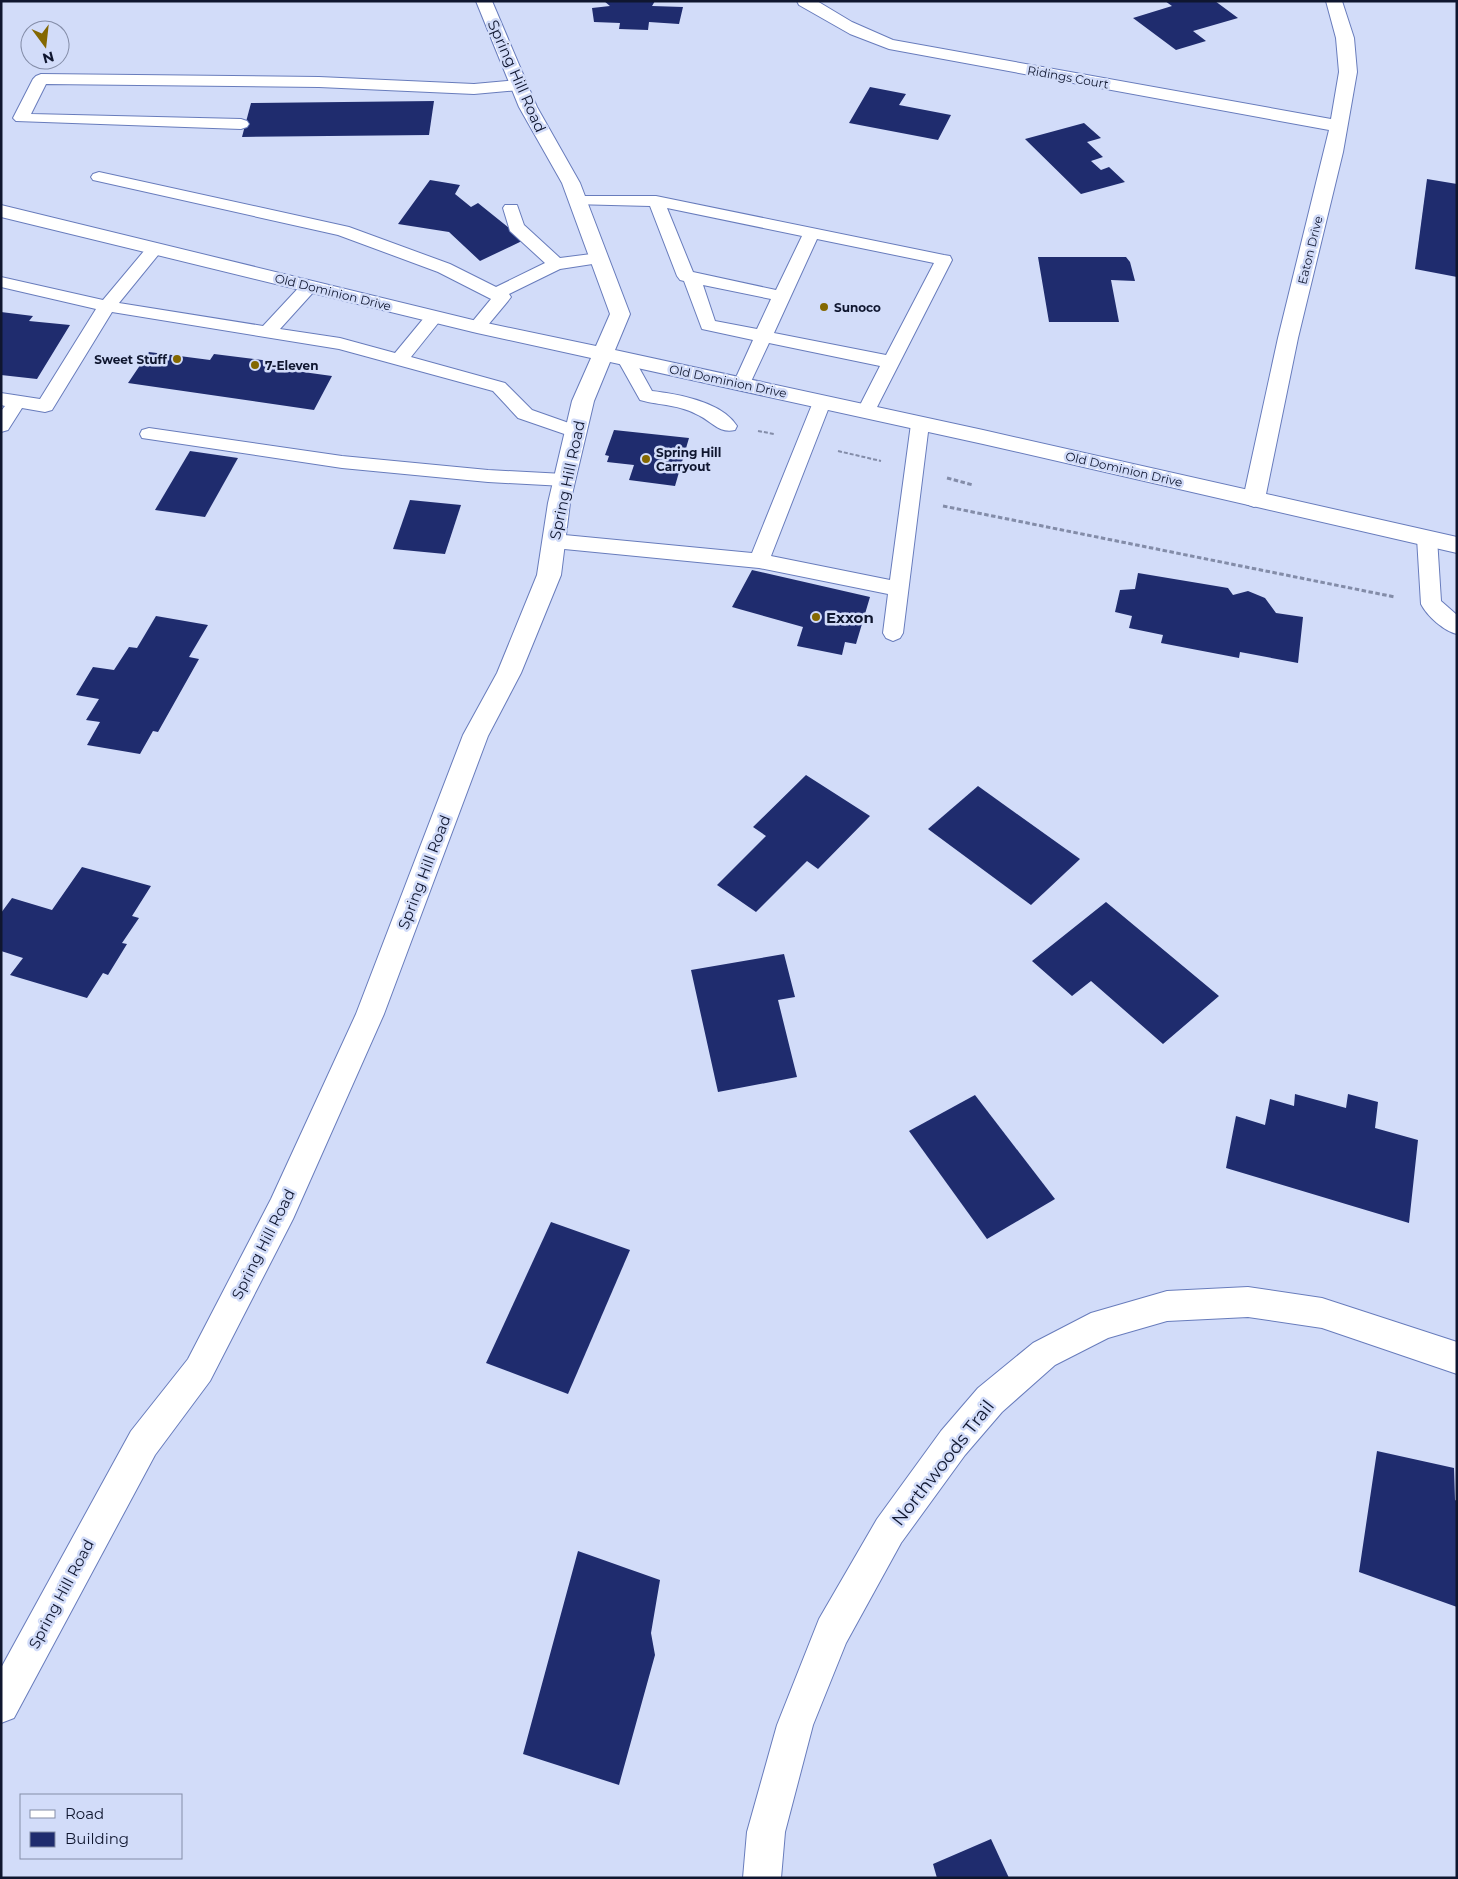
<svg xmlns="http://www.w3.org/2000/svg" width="1458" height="1879" font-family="Montserrat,sans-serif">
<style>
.building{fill:#1f2c6e}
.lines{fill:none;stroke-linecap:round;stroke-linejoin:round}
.service-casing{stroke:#687cbc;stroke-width:2}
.minor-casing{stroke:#687cbc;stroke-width:2}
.secondary-casing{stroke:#687cbc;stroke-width:2}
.path-far1{stroke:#838ca8;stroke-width:2;stroke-dasharray:4 2;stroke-linecap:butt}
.path{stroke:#838ca8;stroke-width:3;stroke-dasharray:4.5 2.5;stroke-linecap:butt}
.service{fill:#fff;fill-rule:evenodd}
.minor{fill:#fff;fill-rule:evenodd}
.secondary{fill:#fff;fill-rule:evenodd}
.poi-dot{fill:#846801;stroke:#d2dcf9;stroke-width:2}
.labels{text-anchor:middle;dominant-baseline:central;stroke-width:5;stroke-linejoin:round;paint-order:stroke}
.far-street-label{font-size:12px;fill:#0f162f;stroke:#d2dcf9}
.far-poi-label{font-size:12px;font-weight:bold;fill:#0f162f;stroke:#d2dcf9;text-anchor:start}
.street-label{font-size:15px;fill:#0f162f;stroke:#d2dcf9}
.poi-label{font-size:15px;font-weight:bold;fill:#0f162f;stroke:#d2dcf9;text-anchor:start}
.near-street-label{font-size:18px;fill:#0f162f;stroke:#d2dcf9}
</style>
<rect width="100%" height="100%" fill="#d2dcf9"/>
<g class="building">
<path d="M604 1H655L652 6 683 7 679 24 649 22 648 30 619 29 620 23 594 22 592 8 610 6Z"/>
<path d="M1165 1H1215L1238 18 1193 31 1206 41 1176 50 1133 18 1172 6Z"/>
<path d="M870 87 906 94 899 105 951 115 938 140 849 123Z"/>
<path d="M434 101 429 135 242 137 251 103Z"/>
<path d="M1084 123 1101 138 1087 142 1103 157 1091 161 1101 170 1109 167 1125 182 1081 194 1025 139Z"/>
<path d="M1427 179 1457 184V277L1415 269Z"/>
<path d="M430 180 460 185 455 194 471 207 478 203 524 240 480 261 449 232 398 224Z"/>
<path d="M1038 257H1126L1130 262 1135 281 1111 280 1119 322H1049Z"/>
<path d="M1 312 33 316 29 321 70 325 37 379 1 375Z"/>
<path d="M149 352 210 360 214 354 270 361 267 367 332 376 314 410 128 383Z"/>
<path d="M614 430 689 438 675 486 629 480 634 465 607 462 609 456 605 455Z"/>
<path d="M190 451 238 458 205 517 155 510Z"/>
<path d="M410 500 461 505 445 554 393 549Z"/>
<path d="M752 570 870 597 856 644 845 642 842 655 797 646 803 627 732 607Z"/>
<path d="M1138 573 1228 588 1233 595 1248 591 1265 598 1276 613 1303 617 1298 663 1240 652 1239 658 1161 643 1163 635 1129 628 1132 616 1115 612 1120 590 1135 589Z"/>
<path d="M156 616 208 625 189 657 199 659 158 732 153 731 140 754 87 745 100 722 86 720 99 699 76 695 93 667 114 670 129 647 137 648Z"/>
<path d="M806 775 870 816 818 869 807 861 756 912 717 885 766 836 753 827Z"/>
<path d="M978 786 1080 859 1031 905 928 829Z"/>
<path d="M82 867 151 886 132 916 139 918 122 943 127 944 108 975 103 973 87 998 10 975 23 958 1 951V913L12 898 52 910Z"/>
<path d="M1106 902 1219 996 1163 1044 1091 981 1072 996 1032 961Z"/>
<path d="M784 954 795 997 778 1000 797 1077 718 1092 691 970Z"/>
<path d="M1295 1094 1346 1108 1348 1094 1378 1102 1375 1128 1418 1140 1409 1223 1226 1168 1236 1116 1265 1125 1270 1099 1294 1106Z"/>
<path d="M975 1095 1055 1199 987 1239 909 1131Z"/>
<path d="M551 1222 630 1250 568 1394 486 1363Z"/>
<path d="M1377 1451 1454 1468 1455 1500 1457 1501V1607L1359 1572Z"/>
<path d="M578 1551 660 1580 651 1633 655 1655 619 1785 523 1754Z"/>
<path d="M991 1839 1009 1878H937L933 1864Z"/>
</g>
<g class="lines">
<g class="service-casing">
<g id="service">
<path d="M41 74 319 77 474 84 520 80 525 82 528 85 525 88 520 90 474 94 319 87 46 84 31 114 241 119 247 121 249 124 247 127 241 129 16 121 13 118 33 79 36 76Z"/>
<path d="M99 172 349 227 450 264 496 287 545 263 510 231 503 208 505 205H517L524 225 560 258 599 253 605 254 607 258 605 262 599 263 560 269 509 294 511 297 508 301 483 331 477 332 471 331 468 327 491 299 438 272 338 235 93 180 91 177 93 174Z"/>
<path d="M578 196H656L944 255 950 256 952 260 875 411 873 415 866 417 859 415 857 411 880 366 769 343 748 388 742 390 736 388 733 384 753 340 702 329 684 281 680 280 677 276 650 206 572 204 570 201 572 198ZM667 208 802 236 776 290 693 272ZM817 239 934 263 886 355 774 333ZM703 285 771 299 757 329 715 321Z"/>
<path d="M155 244 161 245 163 249 119 303 263 326 303 283 309 282 315 283 318 287 280 329 340 338 395 353 428 313 434 312 440 313 443 317 411 357 505 383 532 410 583 428 585 432 583 436 576 438 518 418 493 391 339 349 112 312 52 410 45 412 22 408 8 430 1 432V411L5 406 1 405V393L40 399 96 309 1 287V277L103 300 149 245Z"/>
<path d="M626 353 632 355 652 391C678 394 722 402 737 426L735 430C720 434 712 422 700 416 679 404 661 406 640 400L617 359 620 355Z"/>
<path d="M822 396 828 398 831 402 771 556 890 580 911 424 913 420 920 418 927 420 929 424 903 633 900 638 893 641 886 638 883 633 888 594 759 568 554 548 547 546 544 541 547 536 554 534 752 553 813 402 816 398Z"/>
<path d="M149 428 342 456 488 470 564 474 571 475 574 480 571 485 564 486 488 482 342 468 142 438 140 434 142 430Z"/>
<path d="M1427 531 1434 533 1437 538 1441 601 1457 615V634C1444 631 1427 616 1421 604L1417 538 1420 533Z"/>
</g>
</g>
<g class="minor-casing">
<g id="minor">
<path d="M797 1H817L852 22 893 40 1331 119 1339 72 1336 38 1326 1H1342L1354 38 1357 72 1343 152 1298 338 1265 499 1262 504 1254 507 1246 504 1243 499 1278 338 1329 130 889 49 850 34 799 5Z"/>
<path d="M1248 1287 1322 1298 1457 1342V1374L1322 1328 1248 1317 1167 1321 1108 1338 1055 1365 1002 1412 965 1455 901 1543 846 1643 813 1725 785 1832 781 1878H743L747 1832 777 1725 819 1619 877 1519 941 1431 978 1388 1033 1343 1091 1313 1167 1291Z"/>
</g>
</g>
<g class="secondary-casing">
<path id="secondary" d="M476 1H492L537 107 580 183 630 314 615 350 983 430 1457 537V553L983 444 610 362 594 401 570 503 561 575 521 673 488 736 384 1014 293 1219 210 1381 155 1455 14 1718 1 1723V1668L131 1431 188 1359 271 1199 356 1014 463 735 497 673 537 575 548 503 572 401 591 358 477 333 1 217V205L477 321 596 346 610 314 562 183 519 107Z"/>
</g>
<g class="path-far1">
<path d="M758 431 774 434"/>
<path d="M838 451 881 461"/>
</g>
<g class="path">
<path d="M947 478 973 485"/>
<path d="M943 506 1395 597"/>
</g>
<use href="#service" class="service"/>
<use href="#minor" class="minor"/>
<use href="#secondary" class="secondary"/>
</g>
<g class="poi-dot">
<circle cx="824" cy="307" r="5"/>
<circle cx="177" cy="359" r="5"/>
<circle cx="255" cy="365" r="5"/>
<circle cx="646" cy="459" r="5"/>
<circle cx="816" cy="617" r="5"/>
</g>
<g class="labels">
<g class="far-street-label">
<text transform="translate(1068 77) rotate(10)">Ridings Court</text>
<text transform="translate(1310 250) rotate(-76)">Eaton Drive</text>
<text transform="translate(333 292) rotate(14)">Old Dominion Drive</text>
<text transform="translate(728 381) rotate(12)">Old Dominion Drive</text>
<text transform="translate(1124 469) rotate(13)">Old Dominion Drive</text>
</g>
<g class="far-poi-label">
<text x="834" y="307">Sunoco</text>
<text x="167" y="359" text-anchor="end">Sweet Stuff</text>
<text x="265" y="365">7-Eleven</text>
<text x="656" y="452">Spring Hill<tspan x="656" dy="14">Carryout</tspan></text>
</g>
<g class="street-label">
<text transform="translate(517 76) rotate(66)">Spring Hill Road</text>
<text transform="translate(567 480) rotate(-78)">Spring Hill Road</text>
<text transform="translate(424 872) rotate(-69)">Spring Hill Road</text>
<text transform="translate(263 1244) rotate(-63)">Spring Hill Road</text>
<text transform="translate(61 1594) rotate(-62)">Spring Hill Road</text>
</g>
<g class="poi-label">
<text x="826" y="617">Exxon</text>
</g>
<g class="near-street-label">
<text transform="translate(943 1463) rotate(-52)">Northwoods Trail</text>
</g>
</g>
<rect width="1458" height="1879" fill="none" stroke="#0f162f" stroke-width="5"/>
<rect x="20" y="1794" width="162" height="65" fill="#d2dcf9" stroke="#848da8"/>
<rect x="30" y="1810" width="25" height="8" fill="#ffffff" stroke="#848da8"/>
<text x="65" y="1819" font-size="15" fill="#0f162f">Road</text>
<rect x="30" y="1832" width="25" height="15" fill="#1f2c6e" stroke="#848da8"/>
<text x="65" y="1844" font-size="15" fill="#0f162f">Building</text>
<g transform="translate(45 45) rotate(165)"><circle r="24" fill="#d2dcf9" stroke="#848da8"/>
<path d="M0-4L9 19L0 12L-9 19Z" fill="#846801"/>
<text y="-8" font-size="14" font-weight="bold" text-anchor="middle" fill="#0f162f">N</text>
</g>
</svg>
